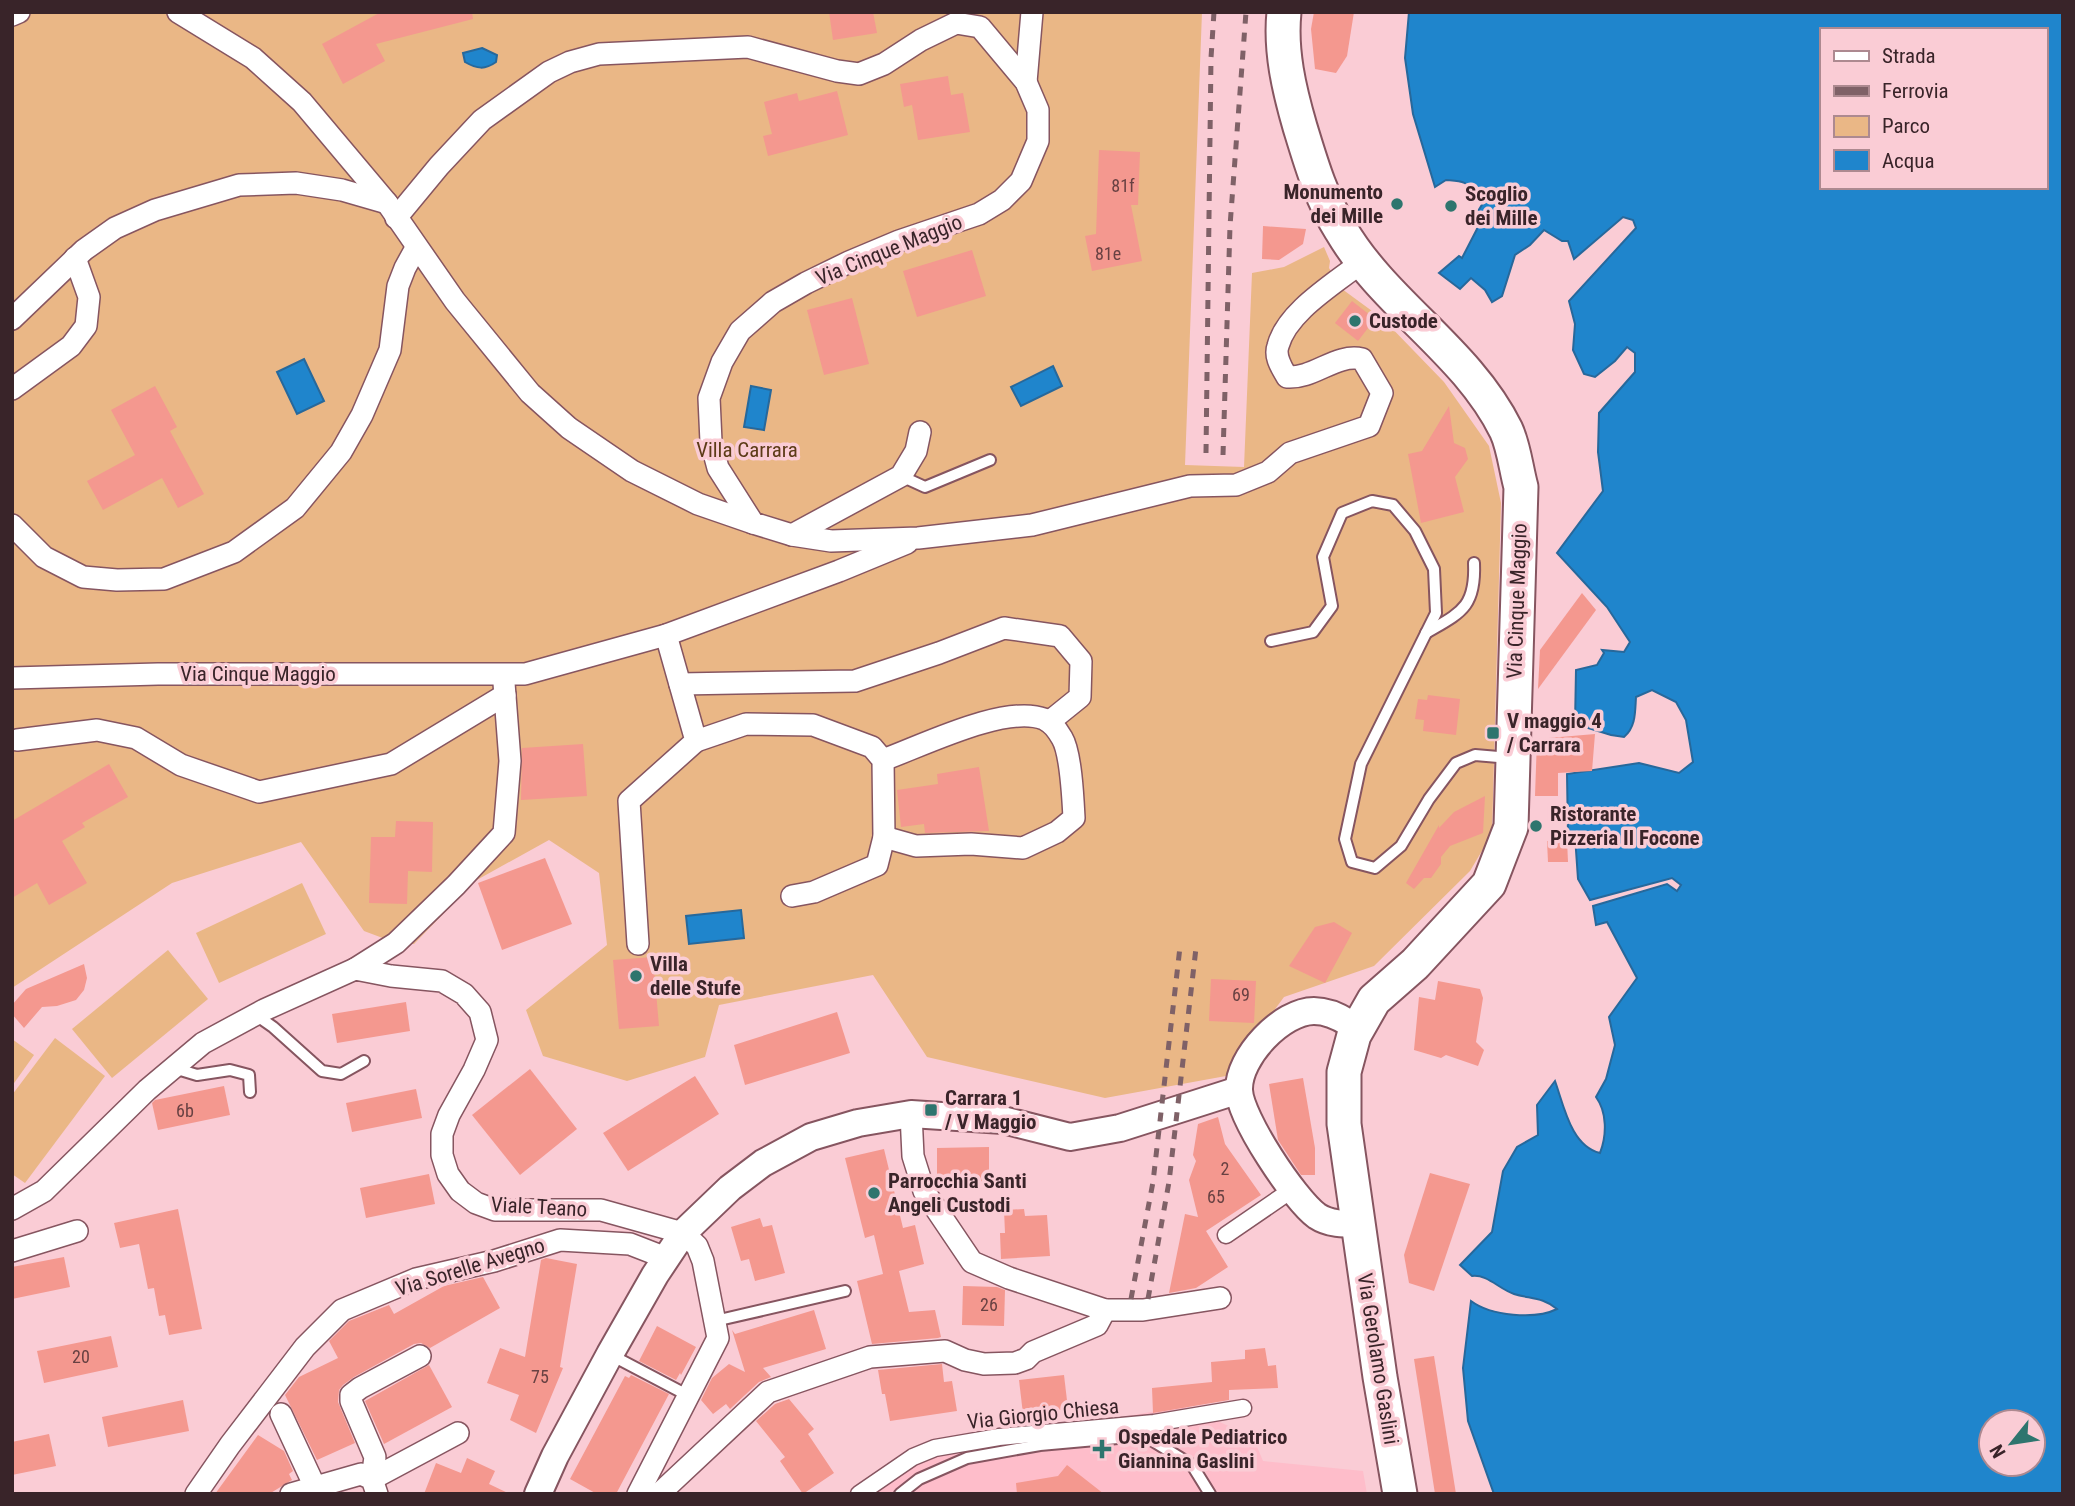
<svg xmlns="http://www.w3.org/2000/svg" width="2075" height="1506" font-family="'Roboto Condensed',sans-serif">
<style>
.built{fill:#febdca}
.green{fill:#eab786}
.water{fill:#1f85cc;stroke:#27689b;stroke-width:2;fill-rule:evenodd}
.building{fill:#f4988f}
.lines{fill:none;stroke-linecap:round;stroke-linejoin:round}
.service-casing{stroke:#865560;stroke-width:14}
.pedestrian-casing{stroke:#865560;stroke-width:19}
.minor-casing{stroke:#865560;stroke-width:24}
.tertiary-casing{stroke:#865560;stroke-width:30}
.primary-casing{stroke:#865560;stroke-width:37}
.service{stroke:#fff;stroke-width:10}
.pedestrian{stroke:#fff;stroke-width:16}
.minor{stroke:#fff;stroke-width:21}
.tertiary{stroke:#fff;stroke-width:26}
.primary{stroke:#fff;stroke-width:33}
.rail{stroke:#7f6167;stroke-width:5;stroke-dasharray:9 9;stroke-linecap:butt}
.poi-dot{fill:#2e756e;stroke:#faccd5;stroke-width:2.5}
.labels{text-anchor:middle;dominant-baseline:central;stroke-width:7;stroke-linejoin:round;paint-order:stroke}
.number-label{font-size:18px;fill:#684142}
.poi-label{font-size:21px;font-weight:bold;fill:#392429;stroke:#faccd5;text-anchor:start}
.street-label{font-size:21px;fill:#392429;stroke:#faccd5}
.park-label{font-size:21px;fill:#5c3b17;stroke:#faccd5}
</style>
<rect width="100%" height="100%" fill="#faccd5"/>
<path class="built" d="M1184 1406 1253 1437 1263 1461 1363 1471 1367 1494H864L927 1454 966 1445Z"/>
<g class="green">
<path d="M12 12H1202L1185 465 1244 467 1252 273 1284 267 1324 247 1330 261 1329 268 1342 289 1383 319 1444 382 1489 446 1501 503 1492 834 1470 871 1374 966 1284 997 1226 1076 1105 1098 927 1057 873 975 719 1005 705 1057 627 1081 543 1056 526 1010 607 945 599 873 549 840 475 881 414 944 396 943 364 931 301 842 172 883 12 988Z"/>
<path d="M302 883 326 934 219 983 196 933Z"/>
<path d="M168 950 208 999 112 1078 72 1029Z"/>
<path d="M55 1038 105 1076 25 1183 12 1174V1095Z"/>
<path d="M12 1039 34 1055 12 1086Z"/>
</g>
<g class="water">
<path d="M1409 12H2063V1494H1494L1468 1421 1463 1368 1471 1301C1491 1316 1535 1320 1557 1309 1543 1297 1530 1299 1514 1294 1499 1289 1487 1274 1472 1276L1460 1265 1492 1232 1503 1171 1517 1147 1538 1135 1537 1105 1555 1081C1564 1106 1571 1146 1600 1153 1607 1135 1607 1112 1596 1097L1606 1079 1615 1045 1609 1017 1637 978 1607 922 1596 925 1593 906 1667 884 1677 891 1681 885 1672 878 1590 900 1578 879 1575 836H1568L1567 774 1639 763 1679 773 1693 762 1686 720 1676 702 1652 690 1636 697C1635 712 1636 727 1624 737L1611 735 1575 724 1576 670 1597 665 1604 653 1602 650 1624 652 1630 642 1607 607 1557 553 1603 491 1598 452 1599 413 1635 372V353L1627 347 1615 361 1595 377 1584 374 1573 350 1575 324 1569 301 1636 228 1633 220 1623 217 1574 259 1568 241H1562L1544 230 1530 245 1515 255 1502 296 1492 302 1485 290 1471 278 1460 289 1439 273 1459 256 1462 258 1477 229 1475 216 1483 203 1482 193 1476 192 1473 195C1470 180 1458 181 1446 180L1435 187 1413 114 1405 58ZM1821 30H2045V187H1821ZM1991 1422H2033V1464H1991Z"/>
<path d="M482 48 497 55 496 62C485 70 477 69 465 62L463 53Z"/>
<path d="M304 359 324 401 297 414 277 372Z"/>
<path d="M1053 366 1062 386 1021 406 1011 387Z"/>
<path d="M751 386 771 390 764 430 744 427Z"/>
<path d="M741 910 744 938 689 944 686 916Z"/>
</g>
<g class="building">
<path d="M381 12H472L473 19 376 44 385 61 343 84 322 44Z"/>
<path d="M829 12H873L877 33 833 40Z"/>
<path d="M1314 12H1354L1347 56 1336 73 1315 69 1311 29Z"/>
<path d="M948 76 951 95 963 93 970 132 918 140 912 105 904 107 900 84Z"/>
<path d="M837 91 848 135 768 156 763 136 772 134 764 102 797 93 799 101Z"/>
<path d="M1099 150 1140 152 1138 205H1131L1142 261 1092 271 1085 236 1096 234Z"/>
<path d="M1263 226 1306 229 1303 244 1279 260 1262 259Z"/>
<path d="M972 250 986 296 917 317 903 271Z"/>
<path d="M852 298 869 364 824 375 807 310Z"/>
<path d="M1352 301 1375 319 1358 341 1335 323Z"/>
<path d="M155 386 177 427 170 431 204 494 178 508 162 478 103 510 87 481 135 455 111 410Z"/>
<path d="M1449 406 1454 443 1465 448 1468 459 1455 477 1464 512 1421 523 1408 454 1422 451Z"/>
<path d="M1582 593 1596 610 1538 689 1540 650Z"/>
<path d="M1428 695 1460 699 1456 735 1423 731 1424 720 1415 719 1418 699 1427 700Z"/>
<path d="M1595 734 1592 771 1558 773V796H1535L1537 739Z"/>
<path d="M583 744 587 796 521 800 522 748Z"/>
<path d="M109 764 128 797 82 823 85 827 62 841 87 883 49 905 37 883 12 898V821Z"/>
<path d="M979 767 989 831 925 833 924 824 901 827 897 790 938 784 937 774Z"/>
<path d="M1485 796 1483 833 1450 846 1441 857V864L1431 878H1424L1414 889 1406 883 1439 825V828L1454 812Z"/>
<path d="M396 821 433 822 432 872 408 871 407 904 369 903 371 837H395Z"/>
<path d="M1567 840 1568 862H1548L1547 841Z"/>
<path d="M545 858 572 924 502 950 478 883Z"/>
<path d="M1334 922 1352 933 1325 983 1289 966 1315 927Z"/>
<path d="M653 957 659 1026 619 1029 613 960Z"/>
<path d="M84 964 87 978 84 990 76 1000 57 1006 42 1007 24 1028 12 1014V1005L26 989Z"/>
<path d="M1211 979 1256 981 1254 1023 1209 1021Z"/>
<path d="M1438 981 1480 989 1483 998 1476 1042 1484 1050 1478 1066 1446 1055 1441 1058 1414 1050 1419 997 1435 1000Z"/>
<path d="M406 1002 410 1031 337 1043 332 1014Z"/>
<path d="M837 1012 850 1053 745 1085 734 1045Z"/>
<path d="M530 1069 577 1129 520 1175 472 1115Z"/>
<path d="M695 1076 719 1114 628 1171 603 1133Z"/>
<path d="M1303 1078 1315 1148V1175H1301L1278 1140 1269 1084Z"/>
<path d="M224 1086 230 1115 158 1130 152 1103 155 1100Z"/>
<path d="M416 1089 422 1118 352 1132 346 1103Z"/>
<path d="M1218 1117 1225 1144 1261 1195 1206 1231 1228 1267 1196 1288 1169 1293 1185 1214 1198 1217 1189 1180 1196 1161 1193 1155 1198 1124Z"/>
<path d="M989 1147V1184H937V1148Z"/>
<path d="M884 1149 903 1228 915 1225 924 1264 899 1271 909 1312 935 1310 941 1337 938 1338 872 1344 857 1281 883 1274 874 1235 865 1238 845 1158Z"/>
<path d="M1430 1173 1470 1184 1434 1291 1409 1283 1404 1255Z"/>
<path d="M429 1174 435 1204 366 1218 360 1188Z"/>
<path d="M178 1209 202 1329 169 1335 165 1315 159 1316 154 1288 148 1289 139 1244 120 1248 114 1223Z"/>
<path d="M1024 1209 1025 1216 1047 1215 1050 1256 1001 1259 1000 1233H1005L1004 1210Z"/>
<path d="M760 1218 763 1227 772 1225 785 1273 755 1281 749 1259 741 1261 731 1227Z"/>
<path d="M64 1257 70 1287 12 1299V1267Z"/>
<path d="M546 1258 577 1264 560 1367 563 1368 536 1433 510 1420 519 1395 487 1383 500 1348 525 1357 541 1260Z"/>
<path d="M483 1277 500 1308 430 1348 421 1343 414 1344 354 1377 343 1385 339 1390 338 1402 355 1443 317 1460 285 1395 299 1377 338 1358 329 1341 349 1321 389 1305 394 1314 444 1286Z"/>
<path d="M963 1286 997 1287 1005 1290 1004 1326 962 1325Z"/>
<path d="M814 1310 826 1349 763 1368 771 1377 759 1382 730 1409 726 1404 713 1414 701 1400 712 1378 729 1364 745 1372 732 1330 735 1334Z"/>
<path d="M657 1326 696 1347 681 1375 680 1373 676 1380 639 1361Z"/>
<path d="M111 1336 118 1367 44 1383 37 1351Z"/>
<path d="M1265 1348 1268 1366 1276 1365 1278 1388 1229 1390V1400L1153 1413 1152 1388 1212 1382 1211 1362 1245 1359V1350Z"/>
<path d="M1434 1356 1456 1494H1435L1414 1359Z"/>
<path d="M942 1364 944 1382 952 1381 957 1411 890 1421 885 1394H882L878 1370Z"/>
<path d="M429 1365 452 1407 384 1444 365 1401Z"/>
<path d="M631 1375 669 1394 616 1494H597L570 1479 625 1376 629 1378Z"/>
<path d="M1064 1375 1068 1409 1023 1414 1019 1380Z"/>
<path d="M789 1399 814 1429 808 1434 834 1473 803 1494 780 1461 785 1457 756 1421 775 1404Z"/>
<path d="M183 1400 189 1431 108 1447 102 1417Z"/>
<path d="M49 1434 56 1466 12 1475V1442Z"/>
<path d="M258 1435 284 1451 293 1471 289 1474 292 1480 269 1494H215Z"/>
<path d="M467 1458 495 1471 489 1484 510 1494H424L436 1463 461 1473Z"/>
<path d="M1067 1465 1104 1494H1017L1016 1483 1058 1476Z"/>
</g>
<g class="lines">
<g class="service-casing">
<g id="service">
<path d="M901 476 925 487 990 460"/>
<path d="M1426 633C1460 613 1476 608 1474 563"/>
<path d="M1271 641 1313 632 1332 606 1323 557 1342 513 1372 501 1393 505 1415 531 1434 569 1436 613 1361 764 1345 839 1352 862 1375 868 1401 846 1429 799 1456 763 1475 755 1510 758"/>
<path d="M256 1015 273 1027 322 1071 341 1074 364 1061"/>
<path d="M174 1068 197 1075 230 1070 249 1075 250 1092"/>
<path d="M715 1321 845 1291"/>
<path d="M611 1355 689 1396"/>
<path d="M900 1494 919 1479 967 1458 1040 1445 1129 1437 1148 1438 1192 1465 1210 1494"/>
</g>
</g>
<g class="pedestrian-casing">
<g id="pedestrian">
<path d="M1226 1235 1293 1189"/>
<path d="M859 1494 913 1457 935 1448 999 1437 1154 1423 1243 1408"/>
</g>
</g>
<g class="minor-casing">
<g id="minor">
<path d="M178 12 253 58 302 102 387 203 455 301 530 393 569 428 632 471 698 504 753 523"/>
<path d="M12 15 19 12"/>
<path d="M1026 82 1032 12"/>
<path d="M396 218 439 166 482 120 549 72 570 62 599 54 748 47 837 71 859 74 884 64 921 40 956 23 980 27 1026 82 1038 110V141L1021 181 1002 200 979 214 899 241 849 262 806 283 773 302 740 331 722 362 709 398 711 442 718 468 753 523 792 535 831 541 918 538 1032 525 1190 486 1236 485 1268 472 1290 453 1369 426 1382 393 1362 359C1336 353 1314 379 1287 377 1282 368 1274 357 1278 346 1287 311 1336 283 1363 261"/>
<path d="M12 319 84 250 115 228 155 210 239 185 296 183 342 190 387 203"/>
<path d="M12 389 71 346 86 326 89 297 75 258"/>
<path d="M12 525 44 557 83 577 117 580 164 579 234 552 295 508 341 452 362 415 390 350 398 286 405 268 416 248"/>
<path d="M792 535 901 476 916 451 920 432"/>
<path d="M12 678 158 674H525L666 635 839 571 907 543"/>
<path d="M680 684 855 681 939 653 1004 628 1060 636 1081 661 1080 697 1049 722"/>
<path d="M17 740 97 730 136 738 181 765 259 792 391 764 505 695"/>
<path d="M696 741 746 724 813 725 872 747 883 760 884 837 877 865 814 892 792 896"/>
<path d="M883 760C922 746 1005 704 1044 719 1051 722 1058 731 1062 738 1071 753 1073 799 1074 818L1057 832 1023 848 971 844 916 846 884 837"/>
<path d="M638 944 629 801 696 741 666 635"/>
<path d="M355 969 396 943 456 885 504 833 510 761 504 683"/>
<path d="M911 1114 913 1156 924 1191 972 1262 1009 1278 1105 1310H1143L1220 1298"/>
<path d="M12 1209 44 1191 147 1090 203 1043 264 1010 355 969 391 976 442 981 464 994 480 1012 487 1040 474 1070 449 1115 442 1134V1155L448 1174 460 1191 476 1203 495 1210H601L683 1233 697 1246 703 1261 718 1338 638 1494"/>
<path d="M12 1251 77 1231"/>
<path d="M281 1414 315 1487"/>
<path d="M372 1479 375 1457 351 1401V1395L360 1388 420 1356"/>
<path d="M372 1479 458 1433"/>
<path d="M196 1494 230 1445 305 1347 342 1310 416 1279 494 1261 560 1240 630 1244 666 1258"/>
<path d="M291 1494 361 1474 372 1479 377 1494"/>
<path d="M659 1494 768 1392 870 1357 945 1351 965 1360 984 1364 1015 1363 1026 1359 1033 1352 1097 1325 1105 1310"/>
</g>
</g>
<g class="tertiary-casing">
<g id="tertiary">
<path d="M1349 1023C1338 1016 1327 1011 1314 1011 1282 1011 1238 1057 1239 1090 1240 1118 1294 1199 1317 1216 1329 1224 1344 1224 1358 1224"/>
<path d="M538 1494 555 1456 610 1354 655 1275 683 1233 730 1188 763 1163 811 1137 858 1123 911 1114 1003 1120 1070 1137 1120 1128 1239 1090"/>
</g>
</g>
<g class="primary-casing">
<path id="primary" d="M1284 12C1280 51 1289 89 1300 127 1311 163 1321 198 1341 230 1385 305 1467 351 1506 430 1514 447 1516 469 1521 487L1511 827 1489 884 1415 964 1374 1000 1354 1035 1344 1072V1124L1380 1377 1400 1494"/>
</g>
<use href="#service" class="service"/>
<use href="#pedestrian" class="pedestrian"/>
<use href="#minor" class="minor"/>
<use href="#tertiary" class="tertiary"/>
<use href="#primary" class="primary"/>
<g class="rail">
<path d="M1206 453 1211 58 1214 12"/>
<path d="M1223 455 1230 226 1246 12"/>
<path d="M1131 1299 1153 1182 1180 947"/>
<path d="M1148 1299 1169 1182 1196 948"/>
</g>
</g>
<g class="poi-dot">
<circle cx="1397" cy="204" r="7"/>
<circle cx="1451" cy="206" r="7"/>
<circle cx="1355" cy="321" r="7"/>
<rect x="1486" y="726" width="14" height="14" rx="3.5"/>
<circle cx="1536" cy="826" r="7"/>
<circle cx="636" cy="976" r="7"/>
<rect x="924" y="1103" width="14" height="14" rx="3.5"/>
<circle cx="874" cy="1193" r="7"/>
<path d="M1098.5 1438.5h7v7h7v7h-7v7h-7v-7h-7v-7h7z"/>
</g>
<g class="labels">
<g class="number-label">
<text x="1123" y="185">81f</text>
<text x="1108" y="253">81e</text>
<text x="1241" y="994">69</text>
<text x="185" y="1110">6b</text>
<text x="1225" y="1168">2</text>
<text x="1216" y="1196">65</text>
<text x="989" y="1304">26</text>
<text x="81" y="1356">20</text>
<text x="540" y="1376">75</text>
</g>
<g class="poi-label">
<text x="1383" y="192" text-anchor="end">Monumento<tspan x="1383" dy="24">dei Mille</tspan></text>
<text x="1465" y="194">Scoglio<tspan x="1465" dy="24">dei Mille</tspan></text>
<text x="1369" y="321">Custode</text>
<text x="1507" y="721">V maggio 4<tspan x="1507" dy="24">/ Carrara</tspan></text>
<text x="1550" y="814">Ristorante<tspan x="1550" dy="24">Pizzeria Il Focone</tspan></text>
<text x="650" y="964">Villa<tspan x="650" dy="24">delle Stufe</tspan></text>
<text x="945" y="1098">Carrara 1<tspan x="945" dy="24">/ V Maggio</tspan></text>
<text x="888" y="1181">Parrocchia Santi<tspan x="888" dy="24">Angeli Custodi</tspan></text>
<text x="1118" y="1437">Ospedale Pediatrico<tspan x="1118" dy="24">Giannina Gaslini</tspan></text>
</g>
<g class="street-label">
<text transform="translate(889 250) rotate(-22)">Via Cinque Maggio</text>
<text transform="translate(1517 601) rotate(-88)">Via Cinque Maggio</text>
<text x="258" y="674">Via Cinque Maggio</text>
<text transform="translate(539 1207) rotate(3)">Viale Teano</text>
<text transform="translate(470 1267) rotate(-17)">Via Sorelle Avegno</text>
<text transform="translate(1378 1359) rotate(81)">Via Gerolamo Gaslini</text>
<text transform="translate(1043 1414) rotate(-6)">Via Giorgio Chiesa</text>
</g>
<g class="park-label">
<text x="747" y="450">Villa Carrara</text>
</g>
</g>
<rect width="2075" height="1506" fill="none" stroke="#392429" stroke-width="28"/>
<rect x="1820" y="28" width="228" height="161" fill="#faccd5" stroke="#ad8990" stroke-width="2"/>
<rect x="1834" y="51" width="35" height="10" fill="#ffffff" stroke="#ad8990" stroke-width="2"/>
<text x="1882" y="63" font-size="21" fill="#392429">Strada</text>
<rect x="1834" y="86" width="35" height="10" fill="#7f6167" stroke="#ad8990" stroke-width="2"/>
<text x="1882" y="98" font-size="21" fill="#392429">Ferrovia</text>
<rect x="1834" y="116" width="35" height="21" fill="#eab786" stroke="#ad8990" stroke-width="2"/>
<text x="1882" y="133" font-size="21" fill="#392429">Parco</text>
<rect x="1834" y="150" width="35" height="21" fill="#1f85cc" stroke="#ad8990" stroke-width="2"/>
<text x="1882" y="168" font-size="21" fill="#392429">Acqua</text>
<g transform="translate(2012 1443) rotate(240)"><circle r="33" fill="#faccd5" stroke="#ad8990" stroke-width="2"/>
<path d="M0-5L12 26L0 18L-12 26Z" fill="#2e756e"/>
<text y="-10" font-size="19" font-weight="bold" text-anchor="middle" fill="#392429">N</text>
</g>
</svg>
